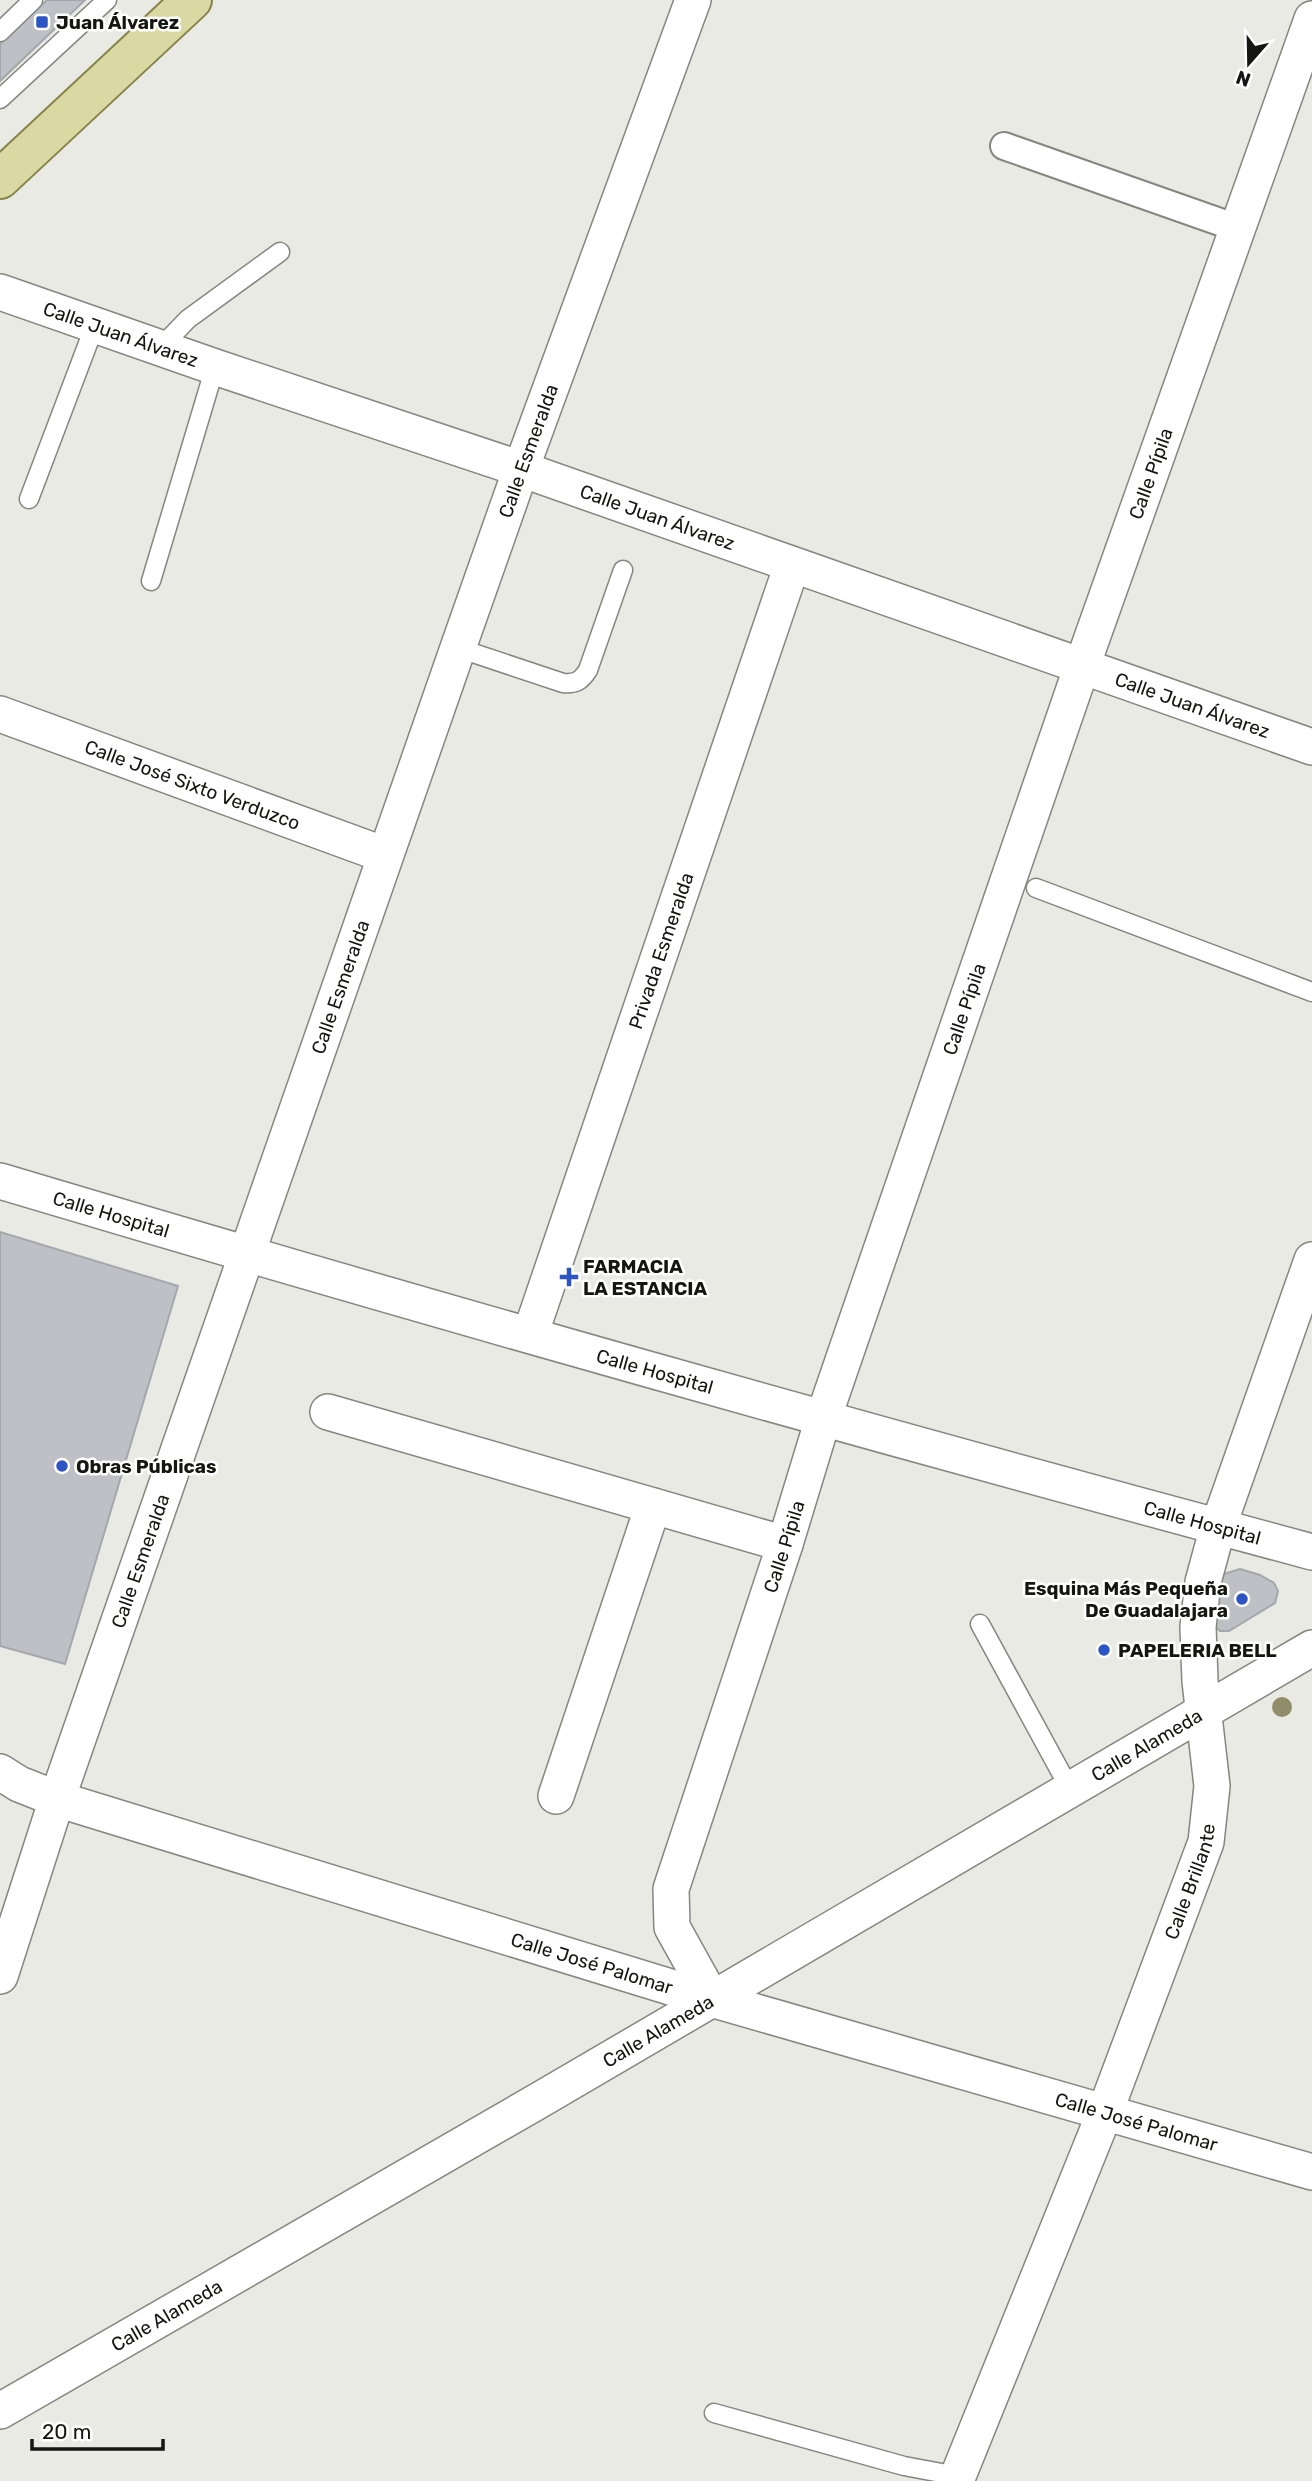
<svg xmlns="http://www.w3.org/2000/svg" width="1312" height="2481" font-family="Rubik,sans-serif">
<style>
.building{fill:#bec0c5;stroke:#a5a7ac;stroke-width:2}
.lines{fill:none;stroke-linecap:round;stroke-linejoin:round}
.service-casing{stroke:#868681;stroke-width:21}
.pedestrian-casing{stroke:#868681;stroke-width:30}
.minor-casing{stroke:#868681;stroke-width:38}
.primary-casing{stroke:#858349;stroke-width:42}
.service{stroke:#fff;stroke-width:18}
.pedestrian{stroke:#fff;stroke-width:26}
.minor{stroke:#fff;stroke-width:35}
.primary{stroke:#dad8a3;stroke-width:38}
.tree{fill:#908e69}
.poi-dot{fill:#2d54c3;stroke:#fffffe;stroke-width:2.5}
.labels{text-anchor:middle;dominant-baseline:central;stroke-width:5;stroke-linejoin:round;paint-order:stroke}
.poi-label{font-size:19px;font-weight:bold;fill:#151513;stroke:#fffffe;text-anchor:start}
.street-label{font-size:19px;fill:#151513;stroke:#fffffe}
</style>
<rect width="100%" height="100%" fill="#eaeae5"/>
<g class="building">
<path d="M47 0H85L0 81V44Z"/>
<path d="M0 1232 178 1286 65 1664 0 1646Z"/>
<path d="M1240 1569 1260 1575 1274 1583 1278 1591 1275 1603 1229 1631H1220L1212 1624 1220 1575Z"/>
</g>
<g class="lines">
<g class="service-casing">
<g id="service">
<path d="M0 32 33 0"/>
<path d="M0 99 107 0"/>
<path d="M160 348 188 319 280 252"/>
<path d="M29 499 95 325"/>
<path d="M151 581 215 367"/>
<path d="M458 648 563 683C576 684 581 681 588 670L623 570"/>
<path d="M1036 888 1312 992"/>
<path d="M980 1624 1071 1791"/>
<path d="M714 2413 904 2466 958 2476"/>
</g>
</g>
<g class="pedestrian-casing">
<path id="pedestrian" d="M1004 146 1237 228"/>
</g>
<g class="minor-casing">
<g id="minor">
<path id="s1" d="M0 292 215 367 521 469 1312 747"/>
<path id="s2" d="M0 714 385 855"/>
<path id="s3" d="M0 1181C435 1311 873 1434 1312 1552"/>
<path id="s4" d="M530 1335 792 565"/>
<path d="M328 1412 785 1544"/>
<path id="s5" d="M0 1772 19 1784 57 1799 680 1990 1312 2172"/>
<path d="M556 1796 653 1506"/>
<path id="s6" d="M0 1976 57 1799 458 648 521 469 693 0"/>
<path id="s7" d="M712 1999 672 1927 671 1889 785 1544 823 1419 1009 878 1082 666 1312 19"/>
<path id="s8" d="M0 2411 538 2101 1312 1648"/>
<path id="s9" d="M956 2481 1105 2112 1206 1842 1212 1786 1200 1681 1198 1627 1203 1582 1218 1527 1312 1260"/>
</g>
</g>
<g class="primary-casing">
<path id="primary" d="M0 179 192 0"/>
</g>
<use href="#service" class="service"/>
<use href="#pedestrian" class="pedestrian"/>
<use href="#minor" class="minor"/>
<use href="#primary" class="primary"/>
</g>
<circle class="tree" cx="1282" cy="1707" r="10"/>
<g class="poi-dot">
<rect x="35" y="15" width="14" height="14" rx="3.5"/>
<path d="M565.5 1266.5h7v7h7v7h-7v7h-7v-7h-7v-7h7z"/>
<circle cx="62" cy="1466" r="7"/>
<circle cx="1242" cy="1599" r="7"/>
<circle cx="1104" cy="1650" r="7"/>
</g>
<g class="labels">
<g class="poi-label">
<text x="56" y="22">Juan Álvarez</text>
<text x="583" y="1266">FARMACIA<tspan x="583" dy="22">LA ESTANCIA</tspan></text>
<text x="76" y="1466">Obras Públicas</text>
<text x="1228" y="1588" text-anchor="end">Esquina Más Pequeña<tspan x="1228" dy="22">De Guadalajara</tspan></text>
<text x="1118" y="1650">PAPELERIA BELL</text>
</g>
<g class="street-label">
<text stroke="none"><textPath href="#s1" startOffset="128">Calle Juan Álvarez</textPath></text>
<text stroke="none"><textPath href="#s6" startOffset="1614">Calle Esmeralda</textPath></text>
<text stroke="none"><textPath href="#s7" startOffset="1615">Calle Pípila</textPath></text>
<text stroke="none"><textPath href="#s1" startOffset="695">Calle Juan Álvarez</textPath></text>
<text stroke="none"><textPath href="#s1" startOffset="1262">Calle Juan Álvarez</textPath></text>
<text stroke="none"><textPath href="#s2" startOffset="205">Calle José Sixto Verduzco</textPath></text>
<text stroke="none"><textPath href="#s4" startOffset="406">Privada Esmeralda</textPath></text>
<text stroke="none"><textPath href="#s6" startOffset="1046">Calle Esmeralda</textPath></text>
<text stroke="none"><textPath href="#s7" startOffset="1048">Calle Pípila</textPath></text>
<text stroke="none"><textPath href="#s3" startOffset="116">Calle Hospital</textPath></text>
<text stroke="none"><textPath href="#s3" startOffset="682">Calle Hospital</textPath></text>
<text stroke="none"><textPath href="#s3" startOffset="1250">Calle Hospital</textPath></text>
<text stroke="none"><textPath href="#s7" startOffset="481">Calle Pípila</textPath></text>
<text stroke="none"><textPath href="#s6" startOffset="438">Calle Esmeralda</textPath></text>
<text stroke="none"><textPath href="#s8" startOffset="1326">Calle Alameda</textPath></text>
<text stroke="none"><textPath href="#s9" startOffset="644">Calle Brillante</textPath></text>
<text stroke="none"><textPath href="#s5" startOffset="623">Calle José Palomar</textPath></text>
<text stroke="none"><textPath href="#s8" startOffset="760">Calle Alameda</textPath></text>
<text stroke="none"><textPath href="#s5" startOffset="1190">Calle José Palomar</textPath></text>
<text stroke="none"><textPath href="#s8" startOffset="192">Calle Alameda</textPath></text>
</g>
</g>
<g transform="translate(1249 63) rotate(200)" stroke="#fffffe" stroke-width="5" paint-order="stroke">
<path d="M0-5L12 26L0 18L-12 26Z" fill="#151513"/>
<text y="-10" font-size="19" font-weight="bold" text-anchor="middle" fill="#151513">N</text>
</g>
<path d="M32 2439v10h131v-10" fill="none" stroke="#151513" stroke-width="3.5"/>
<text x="42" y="2439" font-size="21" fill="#151513" stroke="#fffffe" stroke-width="5" paint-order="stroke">20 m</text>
</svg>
